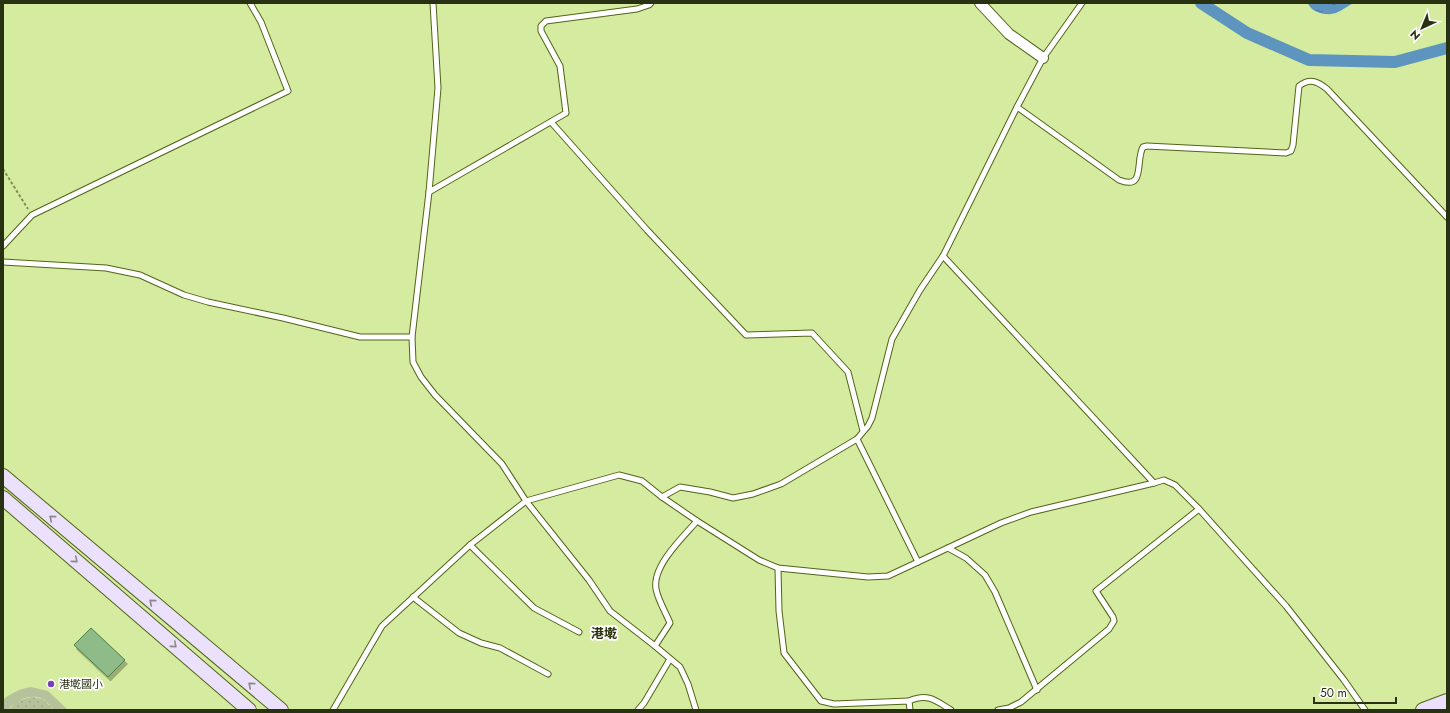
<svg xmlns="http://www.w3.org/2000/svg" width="1450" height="713" font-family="Jost,'Noto Sans TC',sans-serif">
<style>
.grass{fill:url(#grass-dots)}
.garden{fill:#b6c29c}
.water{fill:url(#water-ripples)}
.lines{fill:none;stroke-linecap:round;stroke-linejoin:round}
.canal{stroke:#5d95bf;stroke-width:12}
.building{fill:#8ebb88;stroke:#4b7e46;filter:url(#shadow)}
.service-casing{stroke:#526419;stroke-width:7}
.minor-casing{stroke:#526419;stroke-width:12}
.secondary-casing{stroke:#526419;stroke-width:16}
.path{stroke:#808f5a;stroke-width:2;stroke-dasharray:3 2;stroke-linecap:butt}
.service{stroke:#fff;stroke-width:5}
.minor{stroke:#fff;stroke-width:10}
.secondary{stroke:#ece1fc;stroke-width:14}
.oneway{stroke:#8a8988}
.poi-dot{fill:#7941b7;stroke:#fff;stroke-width:1.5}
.labels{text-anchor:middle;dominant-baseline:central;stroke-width:3.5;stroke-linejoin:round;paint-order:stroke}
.poi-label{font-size:11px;fill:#293113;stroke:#fff;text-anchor:start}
.quarter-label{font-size:13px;font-weight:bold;fill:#28310b;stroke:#fff}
</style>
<defs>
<pattern id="grass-dots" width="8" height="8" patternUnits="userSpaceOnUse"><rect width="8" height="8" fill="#b6c29c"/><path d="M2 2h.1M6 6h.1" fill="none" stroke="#9ca786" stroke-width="1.8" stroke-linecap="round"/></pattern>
<pattern id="water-ripples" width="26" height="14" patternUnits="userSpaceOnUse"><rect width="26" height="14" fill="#5d95bf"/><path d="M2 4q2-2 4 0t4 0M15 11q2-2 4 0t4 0" fill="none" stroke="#4d7a9a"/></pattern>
<filter id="shadow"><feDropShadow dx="2.5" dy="4" stdDeviation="0" flood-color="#0004"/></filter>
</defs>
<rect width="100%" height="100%" fill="#d5eba0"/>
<path class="grass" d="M32 697 43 699 54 710H9L16 701Z"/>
<path class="garden" d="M31 687 48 691 68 710H54C51 707 47 701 43 699 32 693 13 700 9 710H3L4 699C13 692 20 689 31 687Z"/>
<path class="water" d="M1308 3H1355C1348 5 1345 9 1338 12 1329 17 1311 13 1308 3Z"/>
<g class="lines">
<path class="canal" d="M1201 3 1247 33 1309 60 1395 62 1447 48"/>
</g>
<path class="building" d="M91 628 125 660 108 677 74 645Z"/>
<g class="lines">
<g class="service-casing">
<g id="service">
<path d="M433 3 438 88 429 192 412 337 413 362 421 377 435 395 502 464 526 501 589 580 610 611 655 646 680 667 688 684 696 710"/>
<path d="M1017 107 1119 180C1146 191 1135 161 1143 147L1147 146 1286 153 1291 151 1293 145 1299 86C1310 78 1317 81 1327 89L1447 217"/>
<path d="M551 122 647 230 746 335 812 333 848 372 863 431"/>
<path d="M429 192 566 113 560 66 541 31V26L546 21 637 9 649 5 651 3"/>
<path d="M3 246 32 215 288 91 261 22 250 3"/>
<path d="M943 256 1154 483 1164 480 1175 485 1199 509 1286 606 1344 680 1365 710"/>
<path d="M3 262 106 268 140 275 184 295 208 302 283 318 360 337H412"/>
<path d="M857 439 918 562"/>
<path d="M662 497 697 521 759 560 778 568 868 577 888 576 918 562 1001 523 1031 512 1154 483"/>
<path d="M470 545 534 608 579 632"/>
<path d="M948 548 966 558 985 575 995 592 1037 690"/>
<path d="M778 568 779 611 784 653 821 701 834 704 909 701 910 710"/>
<path d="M413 597 459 633 481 643 500 648 548 674"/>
<path d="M655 646 670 623C666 613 658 600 656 589 652 566 683 537 697 521"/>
<path d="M909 701C928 693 935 700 951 710"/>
<path d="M333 710 382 626 470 545 526 501 619 475 642 481 662 497 680 487 710 492 733 498 753 494 781 484 857 439 868 426 872 418 892 339 920 290 943 256 1017 107 1043 58 1082 3"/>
<path d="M638 710 644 703 670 659"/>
<path d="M998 710 1009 708 1021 702 1109 629 1114 621 1113 617 1096 591 1199 509"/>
</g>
</g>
<g class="minor-casing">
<path id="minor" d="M980 3 1009 34 1043 58"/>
</g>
<g class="secondary-casing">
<g id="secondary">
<path d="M3 476 281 710"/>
<path d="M3 498 249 710"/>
<path d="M1423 710 1447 701"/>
</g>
</g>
<path class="path" d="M3 169 28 209"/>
<use href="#service" class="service"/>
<use href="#minor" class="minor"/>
<use href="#secondary" class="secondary"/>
</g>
<defs><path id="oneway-chevron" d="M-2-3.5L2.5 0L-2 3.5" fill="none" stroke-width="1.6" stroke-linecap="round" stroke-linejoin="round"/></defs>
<g class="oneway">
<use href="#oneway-chevron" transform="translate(52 518) rotate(-140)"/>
<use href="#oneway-chevron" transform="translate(75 560) rotate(41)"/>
<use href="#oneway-chevron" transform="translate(152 602) rotate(-140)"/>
<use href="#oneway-chevron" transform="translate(174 645) rotate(41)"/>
<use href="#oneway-chevron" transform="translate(251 685) rotate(-140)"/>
</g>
<circle class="poi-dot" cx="51" cy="684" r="4"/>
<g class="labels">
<g class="poi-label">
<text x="59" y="684">港墘國小</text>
</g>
<g class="quarter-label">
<text x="604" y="633">港墘</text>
</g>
</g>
<rect width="1450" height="713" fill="none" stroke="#293113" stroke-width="8"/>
<g transform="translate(1422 28) rotate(224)" stroke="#ffffff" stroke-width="3" paint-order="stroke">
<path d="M0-3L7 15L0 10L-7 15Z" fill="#293113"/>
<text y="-6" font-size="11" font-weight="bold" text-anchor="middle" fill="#293113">N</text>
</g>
<path d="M1314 697v6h82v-6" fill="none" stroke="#293113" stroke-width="2"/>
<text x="1320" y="697" font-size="12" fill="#293113" stroke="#ffffff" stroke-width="3" paint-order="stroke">50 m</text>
</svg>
